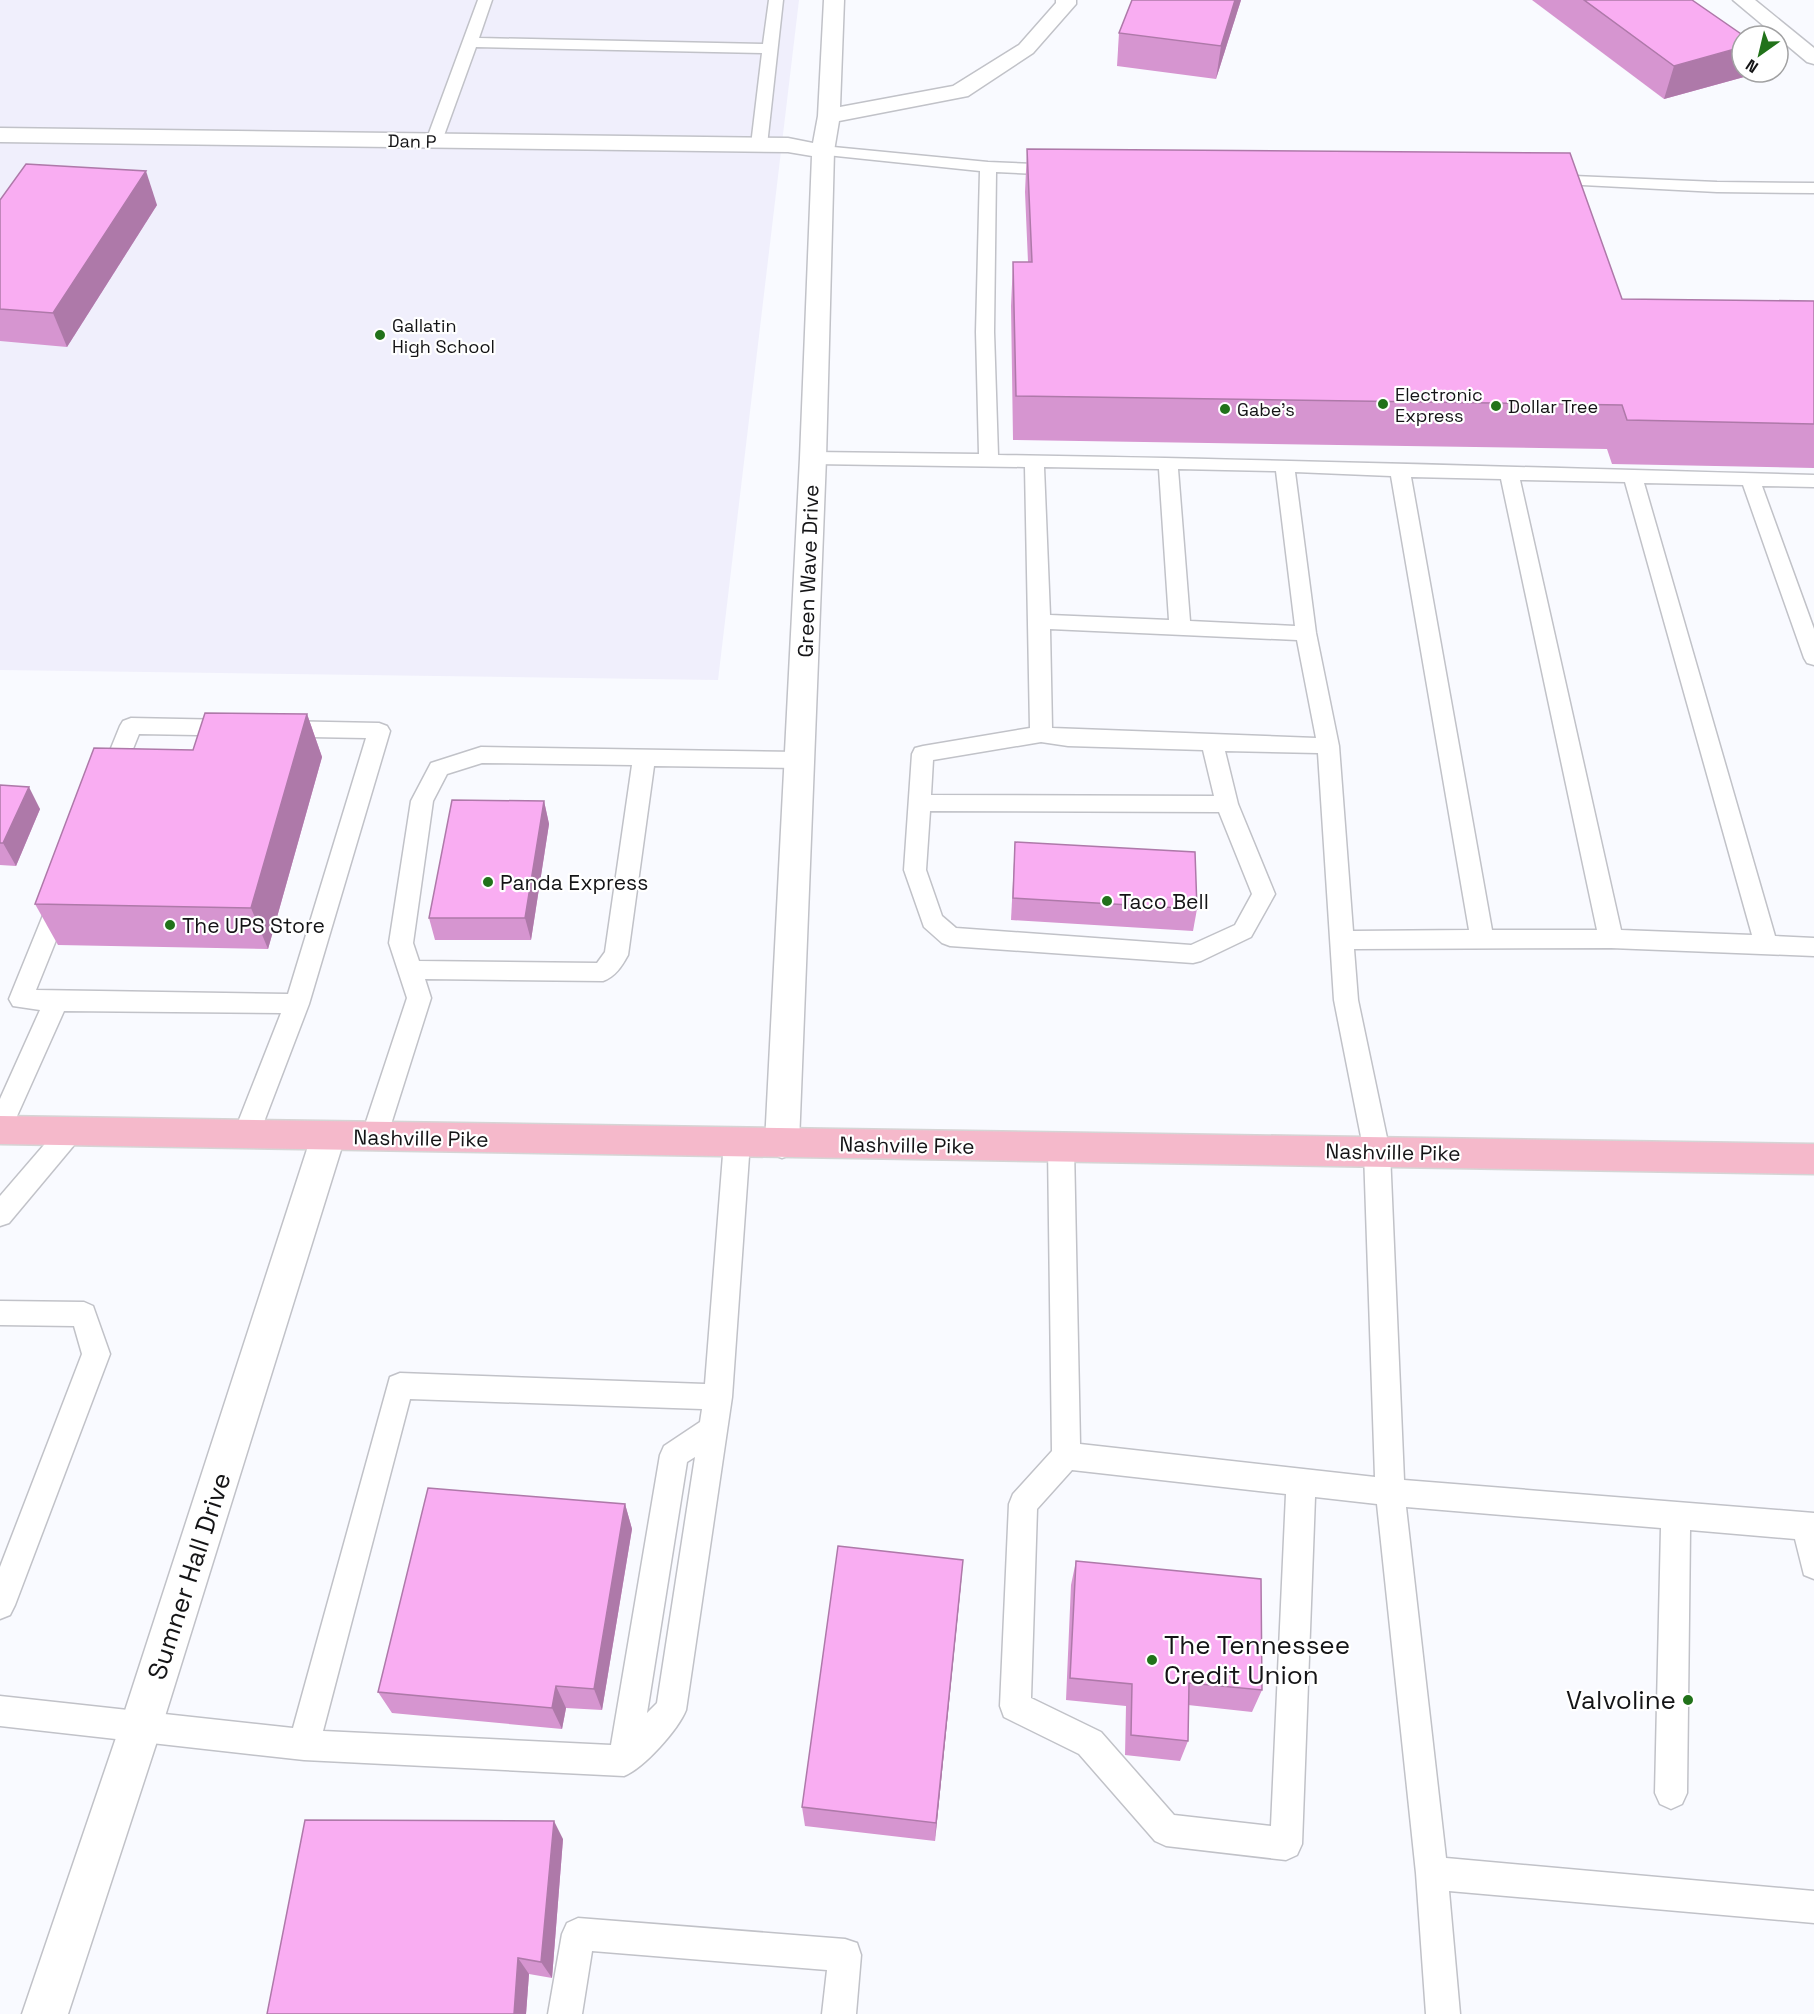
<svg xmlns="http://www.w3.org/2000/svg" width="1814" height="2014" font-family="'Space Grotesk',sans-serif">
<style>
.education{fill:#f0effc}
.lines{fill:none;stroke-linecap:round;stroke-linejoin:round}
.lane-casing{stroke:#c1c2c8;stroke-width:3}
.street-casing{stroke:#c1c2c8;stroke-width:3}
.primary-casing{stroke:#d5d5d5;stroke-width:3}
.lane{fill:#fff;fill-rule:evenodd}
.street{fill:#fff;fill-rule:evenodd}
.primary{fill:#f5b9cb;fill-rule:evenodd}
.wall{fill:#d695d0}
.shaded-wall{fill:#ae79a9}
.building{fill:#f9adf2;stroke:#ae79a9;stroke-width:1.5}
.poi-dot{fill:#21721a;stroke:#fff;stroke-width:2}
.labels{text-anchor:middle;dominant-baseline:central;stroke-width:4.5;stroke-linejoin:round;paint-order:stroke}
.far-street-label{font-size:18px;fill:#141416;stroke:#fff}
.far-poi-label{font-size:18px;fill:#141416;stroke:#fff;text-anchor:start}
.street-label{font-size:21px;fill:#141416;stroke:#fff}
.poi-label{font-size:21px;fill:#141416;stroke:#fff;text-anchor:start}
.near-street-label{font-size:26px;fill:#141416;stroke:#fff}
.near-poi-label{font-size:26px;fill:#141416;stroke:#fff;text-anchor:start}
</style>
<rect width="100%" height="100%" fill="#f9faff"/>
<path class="education" d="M0 0H799L718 680 0 670Z"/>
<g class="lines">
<g class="lane-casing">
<g id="lane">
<path d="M478 0H492L479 38 763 44 769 0H783L767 145 759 150 751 145 762 53 476 47 442 141 440 144H428L426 141Z"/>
<path d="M823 146 988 162 1059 165 1067 170 1059 175 996 172 994 332 998 455C1270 459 1543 468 1814 475V487L1762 486 1814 629V665L1807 663 1804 658 1743 485 1644 483 1775 936 1814 938V956L1611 948 1354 949 1358 1000 1390 1152 1404 1480 1814 1513V1579L1804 1575 1795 1539 1690 1530 1687 1793 1682 1804 1671 1809 1660 1804 1655 1793 1661 1528 1406 1507 1446 1858 1814 1891V1923L1449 1891 1460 2014H1426L1416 1873 1377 1504 1315 1497 1302 1844 1297 1855 1286 1860 1166 1846 1155 1841 1079 1754 1004 1717 1000 1706 1009 1504 1013 1494 1052 1451 1048 1147 1052 1139 1061 1136 1070 1139 1074 1147 1080 1444 1375 1477 1364 1152 1334 1000 1318 753 1225 751 1238 804 1275 894 1251 937 1201 961 1193 963 950 946 942 943 924 927 904 870 912 754 915 748 923 746 1030 728 1025 467 813 464 806 462 804 458 806 454 813 452 979 454 976 332 980 171 817 154 815 151 817 148ZM1044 467 1159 469 1169 620 1050 615ZM1178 469 1276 471 1295 626 1190 621ZM1295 472 1391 476 1469 930 1353 931 1339 746 1316 633ZM1411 477 1501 479 1597 930H1492ZM1520 480 1625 482 1752 935 1621 930ZM1050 629 1297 640 1316 738 1052 728ZM1041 742 1068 746 1203 750 1214 796 931 795 933 760ZM930 811 1219 812 1252 894 1235 925 1191 945 956 928 942 916 926 870ZM1072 1470 1286 1494 1271 1826 1174 1815 1101 1732 1031 1698 1037 1509Z"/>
<path d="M1550 175 1717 182 1814 183V193L1717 192 1544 183 1542 180Z"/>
<path d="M131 718 379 723 387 726 390 731 309 1004 259 1135 255 1142 246 1146 237 1142 233 1135 281 1013 64 1011 9 1134 0 1137V1099L40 1010 13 1006 9 999 120 726 123 721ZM139 734 366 738 288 994 36 990Z"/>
<path d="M481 747 800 752 808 754 811 760 808 766 800 768 654 766 628 955C622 966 615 977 603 981L425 979 431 998 387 1137 383 1144 374 1148 365 1144 361 1137 407 998 389 943 411 801 431 763ZM482 763 632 765 605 952 597 963 419 961 413 943 433 801 447 774Z"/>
<path d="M71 1120 80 1124 84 1131 80 1138 9 1223 0 1226V1196L62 1124Z"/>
<path d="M737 1131 746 1135 750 1142 732 1397 686 1710C678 1730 644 1768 624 1776L304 1760 0 1726V1696L293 1728 390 1377 400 1373 705 1384 724 1142 728 1135ZM410 1399 702 1409 700 1422 664 1446 660 1455 611 1745 323 1731ZM695 1457 657 1703 647 1713 687 1462Z"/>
<path d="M0 1301 84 1302 93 1306 110 1354 15 1605 10 1615 0 1619V1567L82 1354 74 1326 0 1325Z"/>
<path d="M578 1918 845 1939 857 1943 861 1955 856 2014H822L827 1970 592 1951 582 2014H548L562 1934 567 1923Z"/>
</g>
</g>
<g class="street-casing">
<g id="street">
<path d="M824 0H844L840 107 953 86 1019 45 1056 3V0H1076V4L1033 53 968 96 839 121 834 151 826 458 799 1143 794 1153 782 1158 770 1153 765 1143 800 458 812 156 788 152 0 142V128L788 138 813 143 818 116Z"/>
<path d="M1733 0H1755L1814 48V64L1807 62Z"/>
<path d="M328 1122 340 1127 345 1137 162 1726 68 2014H22L120 1726 311 1137 316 1127Z"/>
</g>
</g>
<g class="primary-casing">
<path id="primary" d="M0 1116 1814 1144V1174L0 1144Z"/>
</g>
<use href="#lane" class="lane"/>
<use href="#street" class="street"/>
<use href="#primary" class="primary"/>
</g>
<g class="wall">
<path d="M1241 0 1216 79 1117 66 1119 33Z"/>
<path d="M1532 0H1692L1744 77 1664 99Z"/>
<path d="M1027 149 1622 299 1814 301V468L1612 464 1607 449 1013 440 1011 306 1013 262H1028L1025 192Z"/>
<path d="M0 200 157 205 67 347 0 341Z"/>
<path d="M307 714 322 757 268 949 58 945 35 904 193 750Z"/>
<path d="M0 785 40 809 16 866 0 865Z"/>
<path d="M544 801 549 824 531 940H435L429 918Z"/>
<path d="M1015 842 1197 909 1193 931 1011 920Z"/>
<path d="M625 1504 632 1529 602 1710 566 1708 562 1729 392 1713 378 1692Z"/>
<path d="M1076 1561 1262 1690 1252 1712 1188 1705V1741L1180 1761 1125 1755 1126 1706 1066 1700 1071 1585Z"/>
<path d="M961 1584 935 1841 805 1826 802 1807Z"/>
<path d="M563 1839 552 1978 529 1974 526 2014H267Z"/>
</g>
<g class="shaded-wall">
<path d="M1235 0H1241L1216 79 1221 46Z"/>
<path d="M1742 47V72H1746L1744 77 1664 99 1674 66Z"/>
<path d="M146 171 157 205 67 347 53 313Z"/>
<path d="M307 714 322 757 268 949 251 908Z"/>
<path d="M29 787 40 809 16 866 3 843Z"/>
<path d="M544 801 549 824 531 940 525 918Z"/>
<path d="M625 1504 632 1529 602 1710 594 1689Z"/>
<path d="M963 1560 961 1584 935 1841 936 1823Z"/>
<path d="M556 1686 566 1708 562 1729 552 1708Z"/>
<path d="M554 1821 563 1839 552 1978 541 1962Z"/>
<path d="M518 1958 529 1974 526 2014H514Z"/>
</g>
<g class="building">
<path d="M1132 0H1235L1221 46 1119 33Z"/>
<path d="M1584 0H1692L1744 36H1742V47L1674 66Z"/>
<path d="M1027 149 1570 153 1622 299 1814 301V424L1627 420 1622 405 1016 396 1013 262H1032Z"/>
<path d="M26 164 146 171 53 313 0 309V200Z"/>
<path d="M205 713 307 714 251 908 35 904 94 748 193 750Z"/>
<path d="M0 785 29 787 3 843H0Z"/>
<path d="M452 800 544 801 525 918H429Z"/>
<path d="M1015 842 1195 852 1197 909 1013 898Z"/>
<path d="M428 1488 625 1504 594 1689 556 1686 552 1708 378 1692Z"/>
<path d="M838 1546 963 1560 936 1823 802 1807Z"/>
<path d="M1076 1561 1261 1579 1262 1690 1189 1683 1188 1741 1131 1735 1132 1684 1070 1678Z"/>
<path d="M305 1820 554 1821 541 1962 518 1958 514 2014H267Z"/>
</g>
<g class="poi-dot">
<circle cx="380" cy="335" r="6"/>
<circle cx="1383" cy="404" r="6"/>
<circle cx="1496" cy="406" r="6"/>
<circle cx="1225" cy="409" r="6"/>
<circle cx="488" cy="882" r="6"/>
<circle cx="1107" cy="901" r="6"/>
<circle cx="170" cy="925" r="6"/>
<circle cx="1152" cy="1660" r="6"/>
<circle cx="1688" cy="1700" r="6"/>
</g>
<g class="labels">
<g class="far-street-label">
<text transform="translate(412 141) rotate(1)">Dan P</text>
</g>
<g class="far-poi-label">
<text x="392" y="325">Gallatin<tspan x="392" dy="21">High School</tspan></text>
<text x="1395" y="394">Electronic<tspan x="1395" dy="21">Express</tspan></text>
<text x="1508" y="406">Dollar Tree</text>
<text x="1237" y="409">Gabe's</text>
</g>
<g class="street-label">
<text transform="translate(808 571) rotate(-88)">Green Wave Drive</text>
<text transform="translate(421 1138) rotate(1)">Nashville Pike</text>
<text transform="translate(907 1145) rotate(1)">Nashville Pike</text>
<text transform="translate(1393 1152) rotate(1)">Nashville Pike</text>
</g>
<g class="poi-label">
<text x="500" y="882">Panda Express</text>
<text x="1119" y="901">Taco Bell</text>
<text x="182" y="925">The UPS Store</text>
</g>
<g class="near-street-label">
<text transform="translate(189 1576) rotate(-72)">Sumner Hall Drive</text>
</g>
<g class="near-poi-label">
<text x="1164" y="1645">The Tennessee<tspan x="1164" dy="30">Credit Union</tspan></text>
<text x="1676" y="1700" text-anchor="end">Valvoline</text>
</g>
</g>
<g transform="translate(1760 54) rotate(214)"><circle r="28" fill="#ffffff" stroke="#a1a1a2" stroke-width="1.5"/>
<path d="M0-4.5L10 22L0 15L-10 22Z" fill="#21721a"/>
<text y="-9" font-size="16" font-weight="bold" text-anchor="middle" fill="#141416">N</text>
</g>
</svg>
